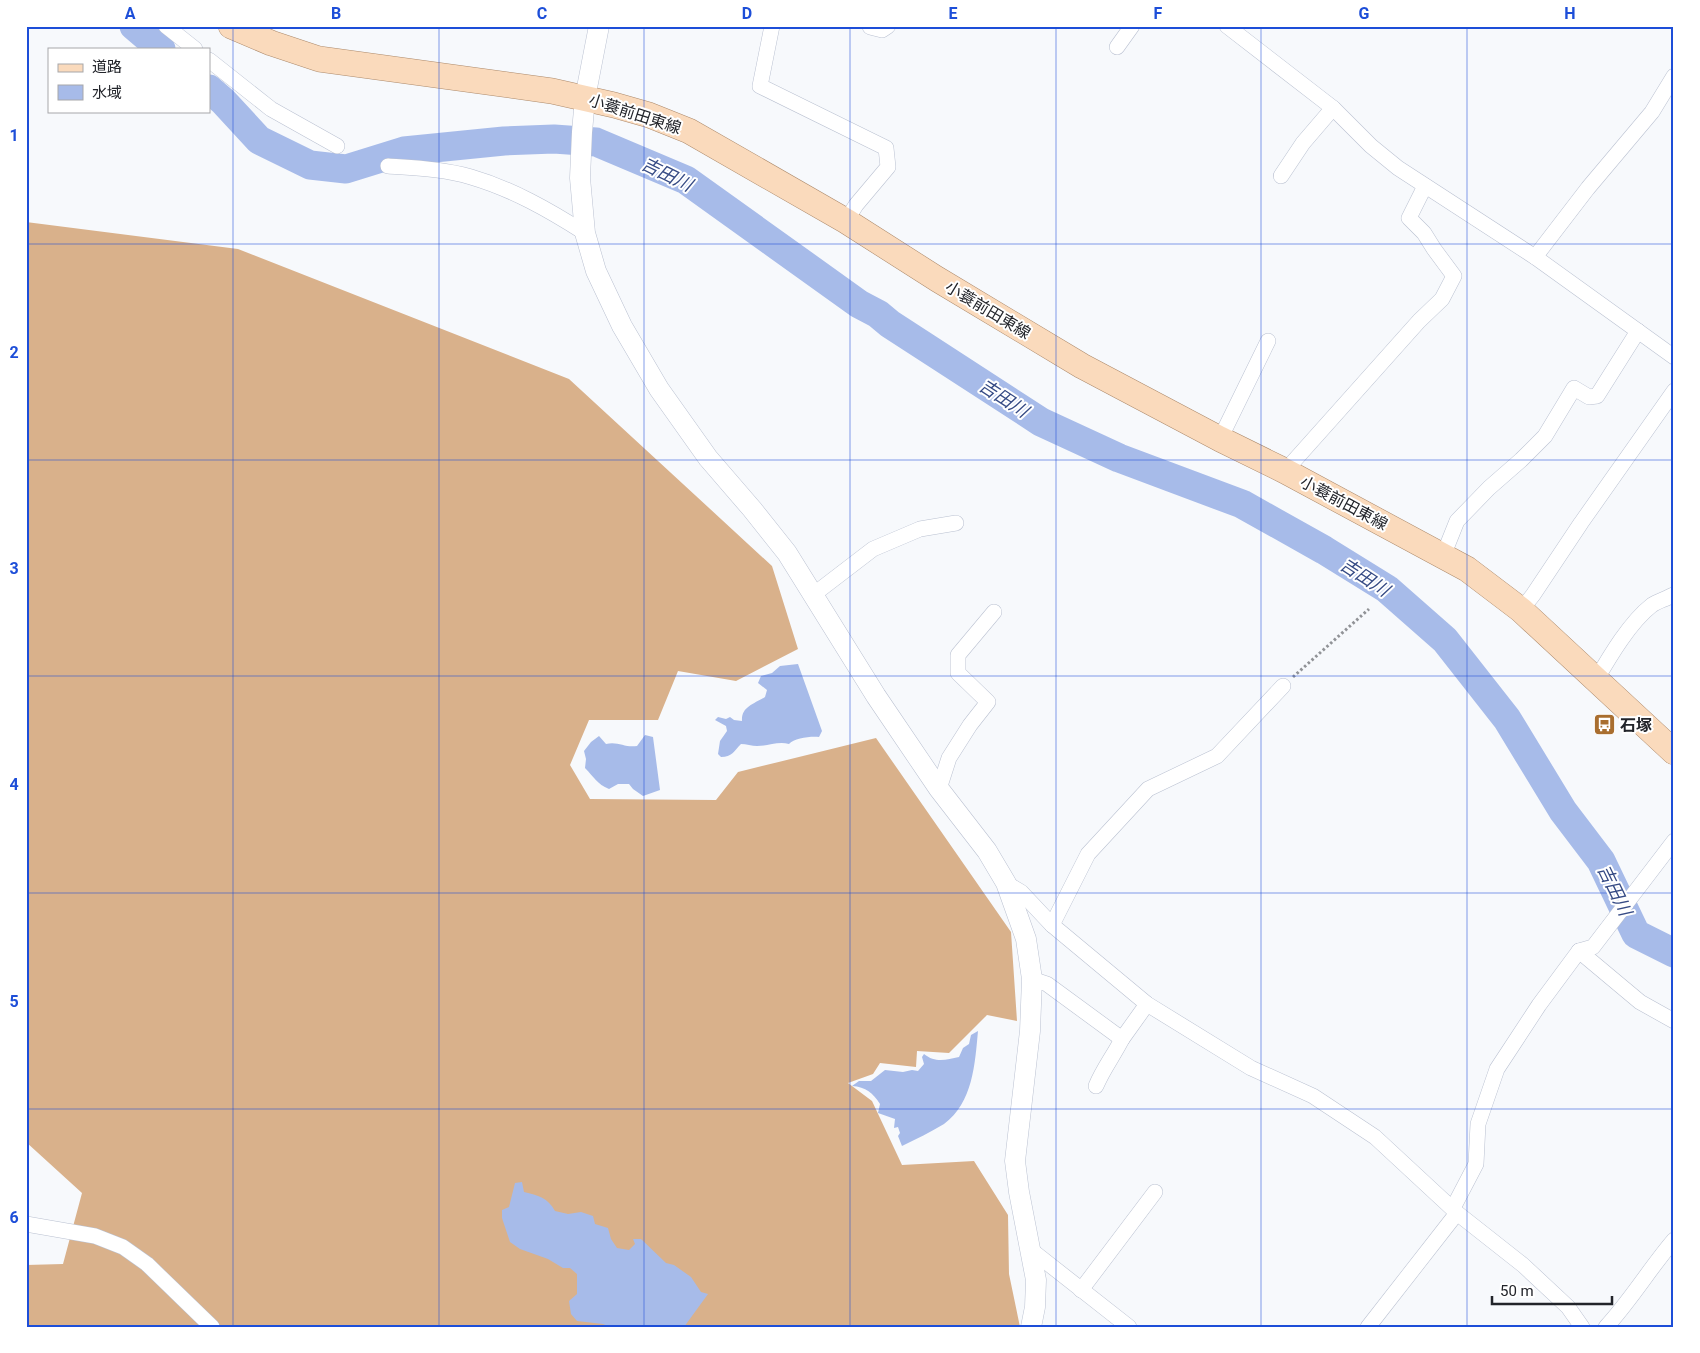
<svg xmlns="http://www.w3.org/2000/svg" width="1700" height="1353" viewBox="0 0 1700 1353" font-family="Roboto,'Noto Sans JP',sans-serif">
	<rect width="100%" height="100%" fill="#f7f9fc"/>
	<polygon fill="#d9b18b" points="26,222 238,249 569,379 772,566 798,649 736,681 678,671 658,720 589,720 570,765 590,799 716,800 738,772 876,738 1011,932 1017,1021 987,1015 949,1053 917,1051 916,1067 880,1063 873,1074 848,1083 872,1101 902,1165 974,1161 1008,1215 1009,1274 1020,1327 26,1327 26,1265 63,1264 82,1193 26,1142"/>
	<g fill="#a7bbe9">
		<path d="M 798,664 L 822,731 L 819,737 C 811,736 794,738 789,744 C 778,741 769,746 757,746 C 752,746 746,744 741,744 C 734,751 732,757 721,757 L 718,754 L 720,741 L 727,731 L 726,726 L 715,720 L 718,717 L 726,719 L 730,717 L 734,720 L 742,721 C 741,707 754,704 765,697 L 767,690 L 758,683 L 761,676 L 772,673 L 780,666 Z"/>
		<path d="M 645,735 L 653,737 L 660,790 L 643,796 L 633,789 L 629,784 L 618,784 L 609,789 C 597,784 594,777 585,768 L 586,759 L 584,751 L 591,742 L 599,736 L 606,744 C 618,741 625,748 637,746 Z"/>
		<path d="M 978,1031 C 975,1063 973,1103 944,1124 C 931,1132 916,1139 902,1146 L 898,1136 L 900,1133 L 898,1127 L 894,1128 L 895,1119 L 878,1113 L 880,1104 C 873,1093 866,1087 852,1086 L 859,1081 L 871,1081 L 885,1070 L 903,1072 L 912,1070 L 918,1071 L 924,1064 L 922,1057 L 924,1054 C 935,1063 946,1060 959,1057 L 963,1048 L 969,1044 L 971,1035 Z"/>
		<path d="M 522,1182 L 524,1192 C 538,1195 548,1198 555,1211 L 568,1214 L 581,1212 L 593,1216 L 595,1224 L 608,1228 L 611,1239 L 617,1248 L 629,1250 L 635,1244 L 633,1239 L 641,1239 L 666,1263 L 674,1265 L 691,1277 L 701,1292 L 708,1294 L 684,1327 L 610,1327 L 603,1324 L 577,1321 L 571,1314 L 569,1301 L 577,1294 L 577,1274 L 570,1268 L 563,1268 L 548,1259 L 520,1249 L 510,1242 L 502,1218 L 502,1210 L 509,1207 L 515,1183 Z"/>
	</g>
	<g fill="none" stroke-linecap="round" stroke-linejoin="round">
		<g stroke="#a7bbe9" stroke-width="29">
			<polyline points="134,26 161,49"/>
			<polyline points="209,89 223,101 259,140 310,165 346,169 404,151 504,141 554,139 596,142 686,180 859,304 878,314 890,324 1041,422 1119,458 1242,504 1324,550 1387,589 1445,640 1507,719 1563,811 1601,861 1636,934 1674,953"/>
		</g>
		<defs>
			<g id="minor">
				<polyline points="166,26 195,49"/>
				<polyline points="772,26 760,86 886,148 888,167 856,205 846,221"/>
				<polyline points="1227,26 1333,108 1371,146 1398,168 1535,257 1674,357"/>
				<polyline points="870,27 882,30 888,26"/>
				<polyline points="1117,47 1132,26"/>
				<polyline points="209,60 271,109 337,146"/>
				<path d="M 388,166 C 415,168 444,169 471,177 C 512,189 549,210 585,233"/>
				<polyline points="1281,176 1303,143 1333,108"/>
				<polyline points="1535,257 1588,188 1652,112 1674,76"/>
				<polyline points="1220,439 1268,341"/>
				<polyline points="1285,471 1419,321 1442,299 1454,276 1434,249 1424,233 1409,218 1425,186"/>
				<polyline points="1443,556 1457,521 1489,488 1521,460 1545,436 1574,388 1589,397 1597,396 1638,331"/>
				<polyline points="813,595 873,549 920,529 956,523"/>
				<polyline points="1521,610 1533,595 1581,523 1674,391"/>
				<path d="M 1596,680 C 1610,656 1630,622 1652,605 C 1658,601 1666,599 1673,595"/>
				<polyline points="939,789 949,758 970,725 988,702 958,673 958,655 994,612"/>
				<polyline points="1006,883 1021,892 1052,925 1147,1004 1251,1068 1313,1096 1375,1137 1457,1213 1523,1265 1568,1307 1582,1327"/>
				<polyline points="1052,925 1088,854 1148,789 1217,756 1283,686"/>
				<polyline points="1579,951 1640,1002 1674,1021"/>
				<polyline points="1032,979 1047,984 1122,1039 1147,1004"/>
				<path d="M 1096,1086 C 1103,1069 1114,1055 1122,1039"/>
				<polyline points="1453,1208 1476,1164 1478,1124 1497,1069 1539,1005 1579,951 1593,947 1674,841"/>
				<polyline points="26,1224 95,1236 123,1247 147,1264 212,1327"/>
				<polyline points="1031,1250 1129,1327"/>
				<polyline points="1081,1290 1155,1192"/>
				<polyline points="1368,1327 1457,1213"/>
				<path d="M 1606,1327 C 1631,1300 1650,1268 1674,1240"/>
			</g>
			<polyline id="tertiary" points="599,26 585,98 582,132 580,178 585,233 596,271 622,326 659,389 708,458 752,509 787,553 876,696 939,789 987,851 1006,883 1026,939 1032,979 1030,1031 1015,1161 1019,1192 1036,1280 1035,1307 1031,1327"/>
			<polyline id="primary" points="231,26 271,43 319,59 552,91 614,105 649,115 689,131 846,221 937,279 1082,366 1220,439 1285,471 1467,569 1521,610 1674,752"/>
		</defs>
		<use href="#minor" stroke="#bac1d1" stroke-width="16"/>
		<use href="#tertiary" stroke="#bac1d1" stroke-width="21"/>
		<use href="#primary" stroke="#ac8a6c" stroke-width="26"/>
		<polyline stroke="#919397" stroke-width="3" stroke-dasharray="2.5 2.5" stroke-linecap="butt" points="1293,677 1369,609"/>
		<use href="#minor" stroke="#fff" stroke-width="15"/>
		<use href="#tertiary" stroke="#fff" stroke-width="20"/>
		<use href="#primary" stroke="#fadabc" stroke-width="25"/>
	</g>
	<path fill="none" stroke="#1d4ed8" stroke-width="1" stroke-opacity="0.55" d="M 233,26 L 233,1327M 439,26 L 439,1327M 644,26 L 644,1327M 850,26 L 850,1327M 1056,26 L 1056,1327M 1261,26 L 1261,1327M 1467,26 L 1467,1327M 26,244 L 1674,244M 26,460 L 1674,460M 26,676 L 1674,676M 26,893 L 1674,893M 26,1109 L 1674,1109"/>
	<defs>
		<symbol id="bus-square" viewBox="-11 -11 22 22"><rect x="-9" y="-9" width="18" height="18" rx="4" fill="#a96e2f" stroke="#fff"/><path d="M-5-6H5V4H4V6H2V4H-2V6H-4V4H-5ZM-3.5-4V0h7V-4ZM-3.5 1.2v1.5H-2V1.2ZM2 1.2v1.5H3.5V1.2Z" fill="#fff"/></symbol>
	</defs>
	<g fill-rule="evenodd">
		<use href="#bus-square" x="1592" y="712" width="25" height="25"/>
	</g>
	<g text-anchor="middle" dominant-baseline="central" stroke-width="4" stroke-linejoin="round" paint-order="stroke">
		<g font-size="16" fill="#22242a" stroke="#fff">
			<text transform="translate(635 114) rotate(18)">小蓑前田東線</text>
			<text transform="translate(988 310) rotate(31)">小蓑前田東線</text>
			<text transform="translate(1344 503) rotate(28)">小蓑前田東線</text>
		</g>
		<g font-size="16" font-weight="bold" fill="#22242a" stroke="#fff" text-anchor="start">
			<text x="1620" y="725">石塚</text>
		</g>
		<g font-size="18" font-style="italic" fill="#364b85" stroke="#fff">
			<text transform="translate(667 174) rotate(26)">吉田川</text>
			<text transform="translate(1004 398) rotate(33)">吉田川</text>
			<text transform="translate(1365 577) rotate(33)">吉田川</text>
			<text transform="translate(1615 890) rotate(64)">吉田川</text>
		</g>
	</g>
	<rect width="1700" height="1353" fill="none" stroke="#ffffff" stroke-width="55"/>
	<rect x="48" y="48" width="162" height="65" fill="#ffffff" stroke="#a7a7aa"/>
	<rect x="58" y="64" width="25" height="8" fill="#fadabc" stroke="#a7a7aa"/>
	<text x="92" y="72" font-size="15" fill="#22242a">道路</text>
	<rect x="58" y="85" width="25" height="15" fill="#a7bbe9" stroke="#a7a7aa"/>
	<text x="92" y="98" font-size="15" fill="#22242a">水域</text>
	<path d="M1492 1296v8h120v-8" fill="none" stroke="#22242a" stroke-width="2.5"/>
	<text x="1500" y="1296" font-size="15" fill="#22242a" stroke="#ffffff" stroke-width="4" paint-order="stroke">50 m</text>
	<rect x="28" y="28" width="1644" height="1298" fill="none" stroke="#1d4ed8" stroke-width="2"/>
	<g font-size="16" text-anchor="middle" font-weight="bold" fill="#1d4ed8">
		<text x="130" y="19">A</text>
		<text x="336" y="19">B</text>
		<text x="542" y="19">C</text>
		<text x="747" y="19">D</text>
		<text x="953" y="19">E</text>
		<text x="1158" y="19">F</text>
		<text x="1364" y="19">G</text>
		<text x="1570" y="19">H</text>
		<text x="14" y="141">1</text>
		<text x="14" y="358">2</text>
		<text x="14" y="574">3</text>
		<text x="14" y="790">4</text>
		<text x="14" y="1007">5</text>
		<text x="14" y="1223">6</text>
	</g>
</svg>
